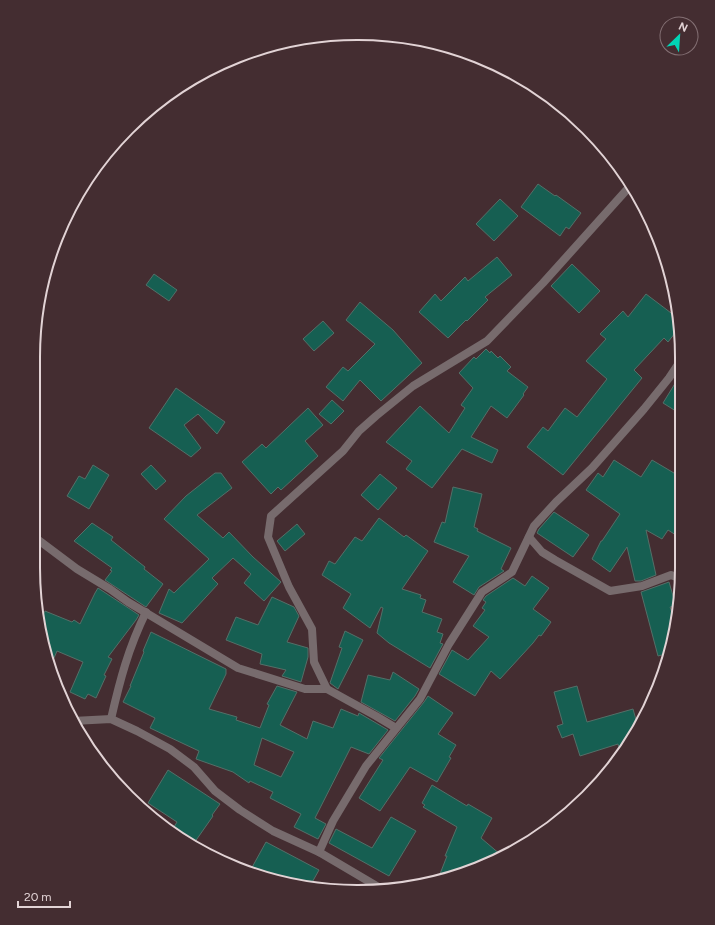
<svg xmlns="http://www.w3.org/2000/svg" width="715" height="925" viewBox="0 0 715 925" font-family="Figtree,sans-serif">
	<rect width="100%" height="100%" fill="#442d31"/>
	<g fill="#165f52" stroke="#546f68" fill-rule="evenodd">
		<polygon points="538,184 555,196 556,195 581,213 569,229 566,227 560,236 521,207"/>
		<polygon points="500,199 518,216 494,241 476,224"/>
		<polygon points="497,257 512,275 485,297 488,300 467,321 466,320 448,338 419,312 435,294 441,301 465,277 468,281"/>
		<polygon points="572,264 600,291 579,313 551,286"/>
		<polygon points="154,274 177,290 169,301 146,285"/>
		<polygon points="646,294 679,319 679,328 668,342 664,338 634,370 642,378 563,475 527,447 543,427 548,431 565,408 577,417 607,379 586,361 606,339 600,334 623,311 628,317"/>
		<polygon points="360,302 393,330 422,363 381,401 360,380 343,401 326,387 343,367 348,371 375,344 346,320"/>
		<polygon points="323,321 334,333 314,351 303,339"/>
		<polygon points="486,349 490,353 491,351 498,358 500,356 511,367 507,371 528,387 523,394 524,395 507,418 491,406 471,437 498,450 492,463 462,449 432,488 406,469 412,461 386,442 420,406 449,433 465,408 461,405 473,388 459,373 474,357 476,359"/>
		<polygon points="679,377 679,413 663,403"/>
		<polygon points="176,388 225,422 217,434 198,414 184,425 201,448 191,457 149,428"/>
		<polygon points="332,400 344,411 331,424 319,414"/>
		<polygon points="308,408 323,425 305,441 318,456 281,490 278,487 271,494 242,462 262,444 266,448"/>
		<polygon points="614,460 641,477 652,460 679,476 679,537 668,530 662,539 646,530 656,575 641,581 635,581 627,547 610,572 592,559 601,541 602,541 620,514 586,490 598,473 603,477"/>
		<polygon points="93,465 109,475 89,509 67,496 79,476 85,479"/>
		<polygon points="151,465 166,481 156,490 141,474"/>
		<polygon points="215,473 221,473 232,488 197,515 223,538 229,532 253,557 281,582 264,601 244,583 251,574 233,558 212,578 218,584 182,623 159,613 169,589 174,593 209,559 164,519 186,496"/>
		<polygon points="380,474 397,488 378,510 361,495"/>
		<polygon points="453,487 482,494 474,527 478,529 477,531 511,548 501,569 504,571 479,587 474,595 453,582 469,556 434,542 442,522 445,523"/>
		<polygon points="554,512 589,535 573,557 537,533 539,529"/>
		<polygon points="379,518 404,537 406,535 428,551 402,589 421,595 420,598 426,600 422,612 442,619 437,632 443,634 440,643 443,644 430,668 389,643 377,633 383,608 381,607 370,628 343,608 351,594 322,575 329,561 335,564 355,537 362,541"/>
		<polygon points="92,523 113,537 111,540 145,567 144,569 163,584 146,607 105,580 112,571 110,570 112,568 74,541"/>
		<polygon points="297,524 305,534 285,551 277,541"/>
		<polygon points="532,576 549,588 533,609 551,622 541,636 539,635 533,643 500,679 491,671 475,696 439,674 452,650 468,660 489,637 473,626 485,610 482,608 486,602 483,600 486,596 513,578 525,586"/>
		<polygon points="669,582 676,606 670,607 676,624 669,653 658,656 641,592"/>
		<polygon points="98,588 139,615 136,620 108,657 112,659 104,675 106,676 96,698 88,694 85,699 70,692 83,662 57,651 54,658 45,654 40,621 45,611 72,622 74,620 80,624 95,593"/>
		<polygon points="272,597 294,607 299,616 287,642 308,648 308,657 301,682 282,676 286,670 260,664 262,654 226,640 236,617 258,625"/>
		<polygon points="345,631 363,640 338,689 330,683 342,648 339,647"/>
		<path d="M 151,632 L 226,669 L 226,674 L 209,709 L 237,717 L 236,720 L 260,728 L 269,705 L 267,704 L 277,686 L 297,692 L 280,725 L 307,739 L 313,721 L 333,728 L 341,709 L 358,716 L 359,713 L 388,730 L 369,754 L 351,747 L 315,818 L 326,824 L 318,839 L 294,827 L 301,814 L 270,798 L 273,792 L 250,781 L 249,783 L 233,772 L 196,759 L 199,751 L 150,728 L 155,718 L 123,702 L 131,686 L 130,686 L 144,652 L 143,651 ZM 262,738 L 294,752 L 281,777 L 254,765 Z"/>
		<polygon points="393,672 419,689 415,696 395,721 361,702 368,675 390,680"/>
		<polygon points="577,686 587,722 633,709 638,727 627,748 621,755 618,744 580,756 573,734 562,738 557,726 563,724 554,692"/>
		<polygon points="428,696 453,713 438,734 456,745 449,757 451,758 437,782 410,767 380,811 359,798 383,760 379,758 424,702"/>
		<polygon points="168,770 220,804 212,815 213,816 192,846 172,830 177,822 148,803"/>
		<polygon points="432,785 467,806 468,804 492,818 481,838 501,855 462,875 438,879 447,856 445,856 457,827 423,807 425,805 422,803"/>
		<polygon points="391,817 416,831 389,876 329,843 336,829 372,848"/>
		<polygon points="266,842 319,870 310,886 274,881 250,871"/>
	</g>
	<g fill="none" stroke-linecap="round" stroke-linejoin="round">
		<g stroke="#776b6d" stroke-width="8">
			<polyline points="33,536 77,569 110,589 128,602 238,668 305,689 327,689"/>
			<polyline points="529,537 542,552 555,560 610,591 642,586 671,575 679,578"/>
			<path d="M 111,719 C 120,680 128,649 146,612"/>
			<polyline points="73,721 111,719 137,731 170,749 194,767 215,791 240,810 273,831 319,852 380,888"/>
			<polyline points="396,728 376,716 327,689 314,662 312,629 289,587 268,537 271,516 343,451 359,431 376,416 413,386 487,341 543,283 631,185"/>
			<polyline points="319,852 333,821 366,766 420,699 449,644 482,592 512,572 534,526 556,502 592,468 607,451 644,409 669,378 679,363"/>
		</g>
	</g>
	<path d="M0 0H715V925H0ZM357 40H358A317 317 0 0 1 675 357V568A317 317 0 0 1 358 885H357A317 317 0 0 1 40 568V357A317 317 0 0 1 357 40Z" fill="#442d31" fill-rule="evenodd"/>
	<path fill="none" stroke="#e2d3d5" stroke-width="2" d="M357 40H358A317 317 0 0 1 675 357V568A317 317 0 0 1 358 885H357A317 317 0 0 1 40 568V357A317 317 0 0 1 357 40Z"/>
	<g transform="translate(679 36) rotate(25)"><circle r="19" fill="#442d31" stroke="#836f73"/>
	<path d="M0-3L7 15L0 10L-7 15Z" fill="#02d5b6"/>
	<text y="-6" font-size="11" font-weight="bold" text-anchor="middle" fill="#e2d3d5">N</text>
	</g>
	<path d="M18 901v6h52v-6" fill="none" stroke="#e2d3d5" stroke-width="2"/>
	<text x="24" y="901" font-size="12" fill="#e2d3d5" stroke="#442d31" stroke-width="3" paint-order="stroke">20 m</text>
</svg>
